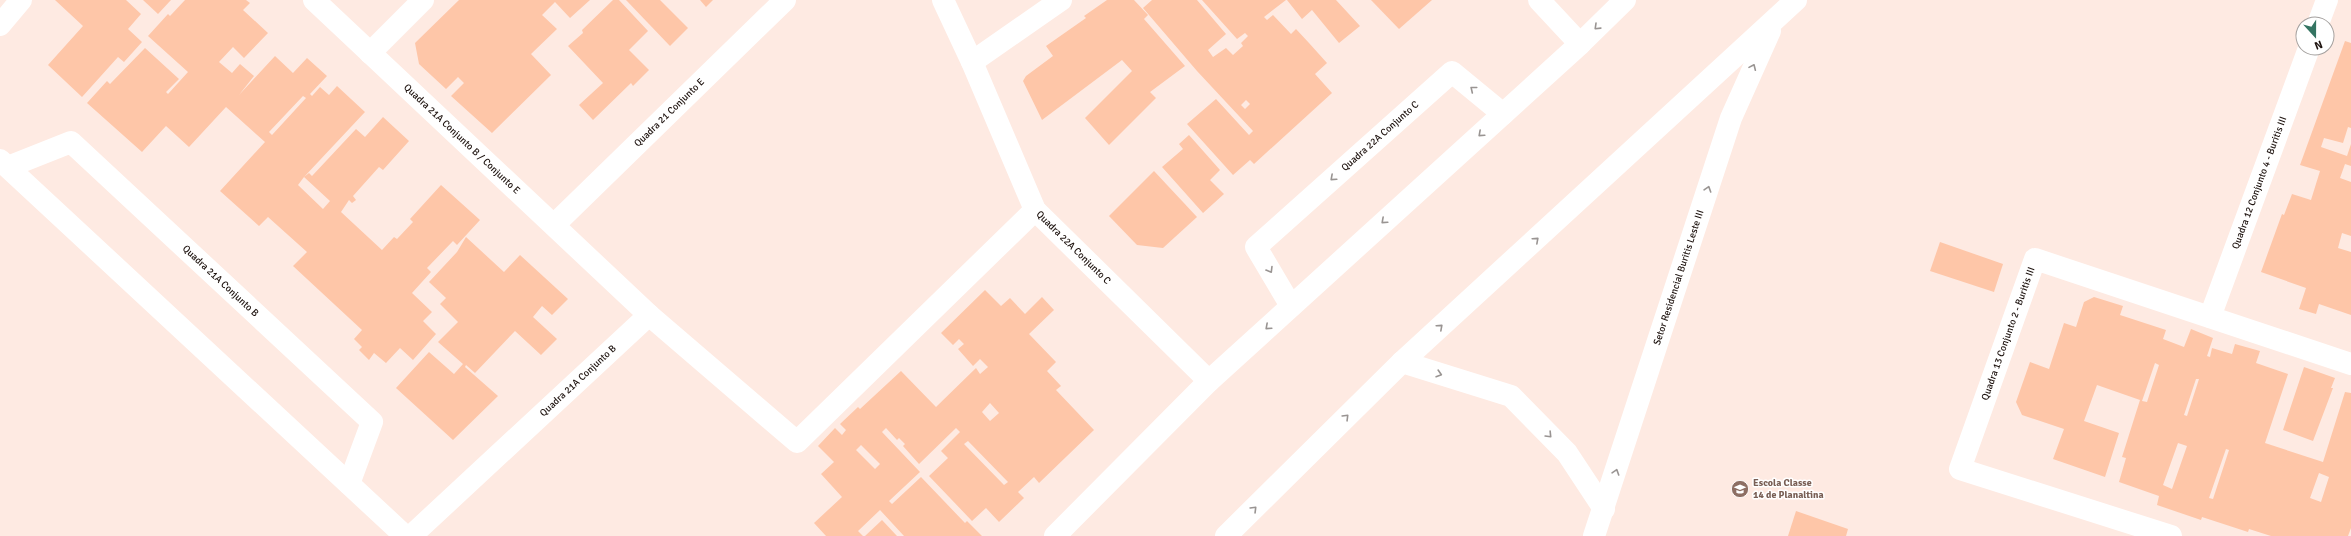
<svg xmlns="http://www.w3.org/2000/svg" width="2351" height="536" viewBox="0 0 2351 536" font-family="Signika,sans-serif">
	<rect width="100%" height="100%" fill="#feeae2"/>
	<g fill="#fec6a8" fill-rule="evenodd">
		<polygon points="55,0 126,0 141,14 128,29 142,42 124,62 118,57 82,97 48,65 83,26"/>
		<polygon points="143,0 171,0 158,14"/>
		<path d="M 185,0 L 246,0 L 250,3 L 243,10 L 268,33 L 244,58 L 233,47 L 219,62 L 232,73 L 240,64 L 254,76 L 239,95 L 275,56 L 293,73 L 307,58 L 327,76 L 310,94 L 312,96 L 320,87 L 329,95 L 337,86 L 365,112 L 304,177 L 298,185 L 323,209 L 330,201 L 304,177 L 309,173 L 312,176 L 356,129 L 365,137 L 383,117 L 409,141 L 383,170 L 379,167 L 353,196 L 356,200 L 352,203 L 349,200 L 341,212 L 382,250 L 394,237 L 397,239 L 413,222 L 410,219 L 441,185 L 480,220 L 457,245 L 453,241 L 427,268 L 431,272 L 412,293 L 432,312 L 423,321 L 436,334 L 413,360 L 400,348 L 386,363 L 374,353 L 369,360 L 359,350 L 362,347 L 354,339 L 362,330 L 293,266 L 307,252 L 268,217 L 259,226 L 220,191 L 265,142 L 226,107 L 189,147 L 166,126 L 142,152 L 87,103 L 107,81 L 110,84 L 145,48 L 179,79 L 166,92 L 168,94 L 188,72 L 148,36 L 168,14 L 170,16 ZM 303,96 L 306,98 L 272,135 L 269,132 Z"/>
		<polygon points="459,0 590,0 570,18 555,2 542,15 557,29 531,54 551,75 492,133 451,96 464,83 458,77 446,89 419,64 415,43"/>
		<polygon points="613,0 619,0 648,31 629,50 649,70 633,86 631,83 593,120 579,105 603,83 568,46 583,33 582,30"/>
		<polygon points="626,0 660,0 688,28 670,46"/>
		<polygon points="700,0 713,0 706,7"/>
		<polygon points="1107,0 1134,0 1148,15 1144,19 1185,66 1150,92 1156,98 1109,145 1085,118 1132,71 1122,60 1042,120 1023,81 1026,76 1053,56 1046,46 1086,18 1084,16"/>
		<path d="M 1152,0 L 1197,0 L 1226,34 L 1208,50 L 1213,57 L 1226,48 L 1233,55 L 1243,46 L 1241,43 L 1248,36 L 1245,33 L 1237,39 L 1202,0 L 1286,0 L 1264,17 L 1267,20 L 1273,15 L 1291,34 L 1296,29 L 1309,43 L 1327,63 L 1315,74 L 1332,93 L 1254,164 L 1250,160 L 1233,175 L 1187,124 L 1216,99 L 1249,135 L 1253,131 L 1197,71 L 1143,8 ZM 1246,100 L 1250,104 L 1245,109 L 1241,105 Z"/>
		<polygon points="1287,0 1336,0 1360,26 1339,43 1312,10 1302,19"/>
		<polygon points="1371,0 1432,0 1399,29"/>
		<polygon points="2345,41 2351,43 2351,128 2348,127 2343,143 2324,138 2321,147 2347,156 2351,144 2351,166 2345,164 2340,178 2351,182 2351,236 2342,233 2338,248 2351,252 2351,315 2319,304 2316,314 2299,309 2306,288 2261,272 2282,214 2284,215 2292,194 2311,200 2320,171 2300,165"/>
		<polygon points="1189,135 1220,170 1210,180 1224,194 1203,213 1162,167 1183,149 1179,144"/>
		<polygon points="1154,171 1197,217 1163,248 1137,245 1109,216"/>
		<polygon points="466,237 504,272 520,255 568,299 552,315 542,306 533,317 557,339 541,355 515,331 475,373 466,365 465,367 498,396 453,440 396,388 429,352 454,374 463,364 438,342 458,322 440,304 446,298 429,282 457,252"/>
		<polygon points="1940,242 2003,264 1994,292 1930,271"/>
		<path d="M 985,290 L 1001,306 L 1010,298 L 1025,314 L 1042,297 L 1054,310 L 1029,334 L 1056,362 L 1047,371 L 1061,386 L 1056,390 L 1094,430 L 1039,483 L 1034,477 L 1018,492 L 1024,498 L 999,522 L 986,508 L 972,521 L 929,476 L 948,458 L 941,451 L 960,432 L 956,428 L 919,464 L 903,446 L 905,444 L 899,438 L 897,440 L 886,428 L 882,432 L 920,472 L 889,501 L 892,504 L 921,477 L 965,523 L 967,521 L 982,536 L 904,536 L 880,510 L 858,531 L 863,536 L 826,536 L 814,523 L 842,497 L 821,474 L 834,462 L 818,446 L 835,428 L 842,435 L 846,430 L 840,424 L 858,407 L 860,409 L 901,371 L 936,407 L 976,368 L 980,374 L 988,367 L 980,359 L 973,366 L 958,349 L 964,344 L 959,339 L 953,345 L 941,333 ZM 990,403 L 999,413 L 990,421 L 982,412 ZM 968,441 L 1008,482 L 1004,485 L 964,444 ZM 861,445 L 880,464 L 875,469 L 856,450 Z"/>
		<path d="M 2094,297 L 2123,306 L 2120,315 L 2166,330 L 2163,339 L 2184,347 L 2191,329 L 2213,338 L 2207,356 L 2210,357 L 2212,348 L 2232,354 L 2235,344 L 2260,351 L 2256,363 L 2288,374 L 2265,443 L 2323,462 L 2345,392 L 2351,393 L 2351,528 L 2348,536 L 2271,536 L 2249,529 L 2248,532 L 2202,517 L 2201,520 L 2157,505 L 2159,496 L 2119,482 L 2126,458 L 2122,457 L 2140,400 L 2097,385 L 2084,421 L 2119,433 L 2105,477 L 2053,459 L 2064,429 L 2022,415 L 2016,402 L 2030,362 L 2049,369 L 2064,323 L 2076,327 L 2084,302 ZM 2155,363 L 2159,365 L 2147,402 L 2142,401 ZM 2196,379 L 2199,379 L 2187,416 L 2184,415 ZM 2178,443 L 2187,446 L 2172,489 L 2163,485 ZM 2226,449 L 2229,450 L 2213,499 L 2209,498 ZM 2319,473 L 2329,477 L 2321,502 L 2310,498 Z"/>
		<polygon points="2304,367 2335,378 2331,388 2333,388 2313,441 2283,430"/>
		<polygon points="1796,511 1848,529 1846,536 1788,536"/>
		<polygon points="882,520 897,536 865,536"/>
	</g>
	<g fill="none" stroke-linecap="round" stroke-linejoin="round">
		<g stroke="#fff" stroke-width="22">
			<path id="s1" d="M 314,0 L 649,315 L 797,442 L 1035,210"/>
			<path id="s2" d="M 943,0 L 972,62 L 1035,210 L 1209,381"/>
			<polyline points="1539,0 1580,44"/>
			<polyline points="2318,24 2327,0"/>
			<polyline points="0,25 21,0"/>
			<polyline points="370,53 423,0"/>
			<polyline points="972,62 1061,0"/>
			<polyline points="0,160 405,536"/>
			<path id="s3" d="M 8,167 L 71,142 L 372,422 L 349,484"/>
			<path id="s4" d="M 554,225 L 785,0"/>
			<path id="s5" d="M 1291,306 L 1256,247 L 1452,72 L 1503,114"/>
			<path id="s6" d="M 2210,317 L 2309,48"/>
			<polyline points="1402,362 1511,396 1567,453 1604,509"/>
			<path id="s7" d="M 411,536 L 649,315"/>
			<polyline points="1055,536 1209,381 1580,44 1625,0"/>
			<polyline points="1226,536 1402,362 1796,0"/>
			<path id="s8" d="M 1594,536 L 1731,118 L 1770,31"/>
			<path id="s9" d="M 2171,536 L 1960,469 L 2035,259 L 2351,364"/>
		</g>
	</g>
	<defs><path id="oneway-chevron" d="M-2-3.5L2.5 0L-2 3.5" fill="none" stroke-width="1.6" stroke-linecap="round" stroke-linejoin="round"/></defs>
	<g stroke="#999492">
		<use href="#oneway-chevron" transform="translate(1597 27) rotate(136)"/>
		<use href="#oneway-chevron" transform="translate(1753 67) rotate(-66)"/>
		<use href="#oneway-chevron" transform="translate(1473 89) rotate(-141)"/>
		<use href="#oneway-chevron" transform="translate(1481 134) rotate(138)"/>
		<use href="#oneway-chevron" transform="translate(1333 178) rotate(138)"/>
		<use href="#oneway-chevron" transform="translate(1708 189) rotate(-72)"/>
		<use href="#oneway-chevron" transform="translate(1384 221) rotate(138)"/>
		<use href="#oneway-chevron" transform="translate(1536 240) rotate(-42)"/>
		<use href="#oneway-chevron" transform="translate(1270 270) rotate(59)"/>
		<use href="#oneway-chevron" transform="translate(1268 327) rotate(138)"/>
		<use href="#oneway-chevron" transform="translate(1440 327) rotate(-42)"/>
		<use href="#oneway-chevron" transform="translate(1439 374) rotate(17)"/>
		<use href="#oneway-chevron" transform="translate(1346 417) rotate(-45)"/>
		<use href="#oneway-chevron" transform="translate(1549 435) rotate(46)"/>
		<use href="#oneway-chevron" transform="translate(1616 472) rotate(-72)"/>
		<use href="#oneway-chevron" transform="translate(1254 509) rotate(-45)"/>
	</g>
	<defs>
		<symbol id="school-disc" viewBox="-11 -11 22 22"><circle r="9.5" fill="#8d6e63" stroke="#fff"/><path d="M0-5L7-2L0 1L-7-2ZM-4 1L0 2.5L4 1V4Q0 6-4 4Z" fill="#fff"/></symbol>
	</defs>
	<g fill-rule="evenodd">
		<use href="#school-disc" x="1730" y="479" width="20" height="20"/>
	</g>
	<g text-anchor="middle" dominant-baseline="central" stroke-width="3" stroke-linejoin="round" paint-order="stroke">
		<g font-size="10" fill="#1c110d" stroke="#fff">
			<text stroke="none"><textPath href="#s4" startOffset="161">Quadra 21 Conjunto E</textPath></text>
			<text stroke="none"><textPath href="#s5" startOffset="235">Quadra 22A Conjunto C</textPath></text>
			<text stroke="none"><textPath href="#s1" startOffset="203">Quadra 21A Conjunto B / Conjunto E</textPath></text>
			<text stroke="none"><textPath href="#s6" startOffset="143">Quadra 12 Conjunto 4 - Buritis III</textPath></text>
			<text stroke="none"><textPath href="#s2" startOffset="283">Quadra 22A Conjunto C</textPath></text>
			<text stroke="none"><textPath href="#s8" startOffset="272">Setor Residencial Buritis Leste III</textPath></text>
			<text stroke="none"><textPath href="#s3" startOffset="272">Quadra 21A Conjunto B</textPath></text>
			<text stroke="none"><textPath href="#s9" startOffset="365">Quadra 13 Conjunto 2 - Buritis III</textPath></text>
			<text stroke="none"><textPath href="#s7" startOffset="228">Quadra 21A Conjunto B</textPath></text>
		</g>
		<g font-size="10" font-weight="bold" fill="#785e54" stroke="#fff" text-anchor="start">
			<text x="1753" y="483">Escola Classe<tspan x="1753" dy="12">14 de Planaltina</tspan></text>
		</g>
	</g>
	<g transform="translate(2315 36) rotate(159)"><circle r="19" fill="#ffffff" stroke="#a4a09e"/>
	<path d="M0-3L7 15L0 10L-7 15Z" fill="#347462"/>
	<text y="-6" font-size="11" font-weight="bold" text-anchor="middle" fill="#1c110d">N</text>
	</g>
</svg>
